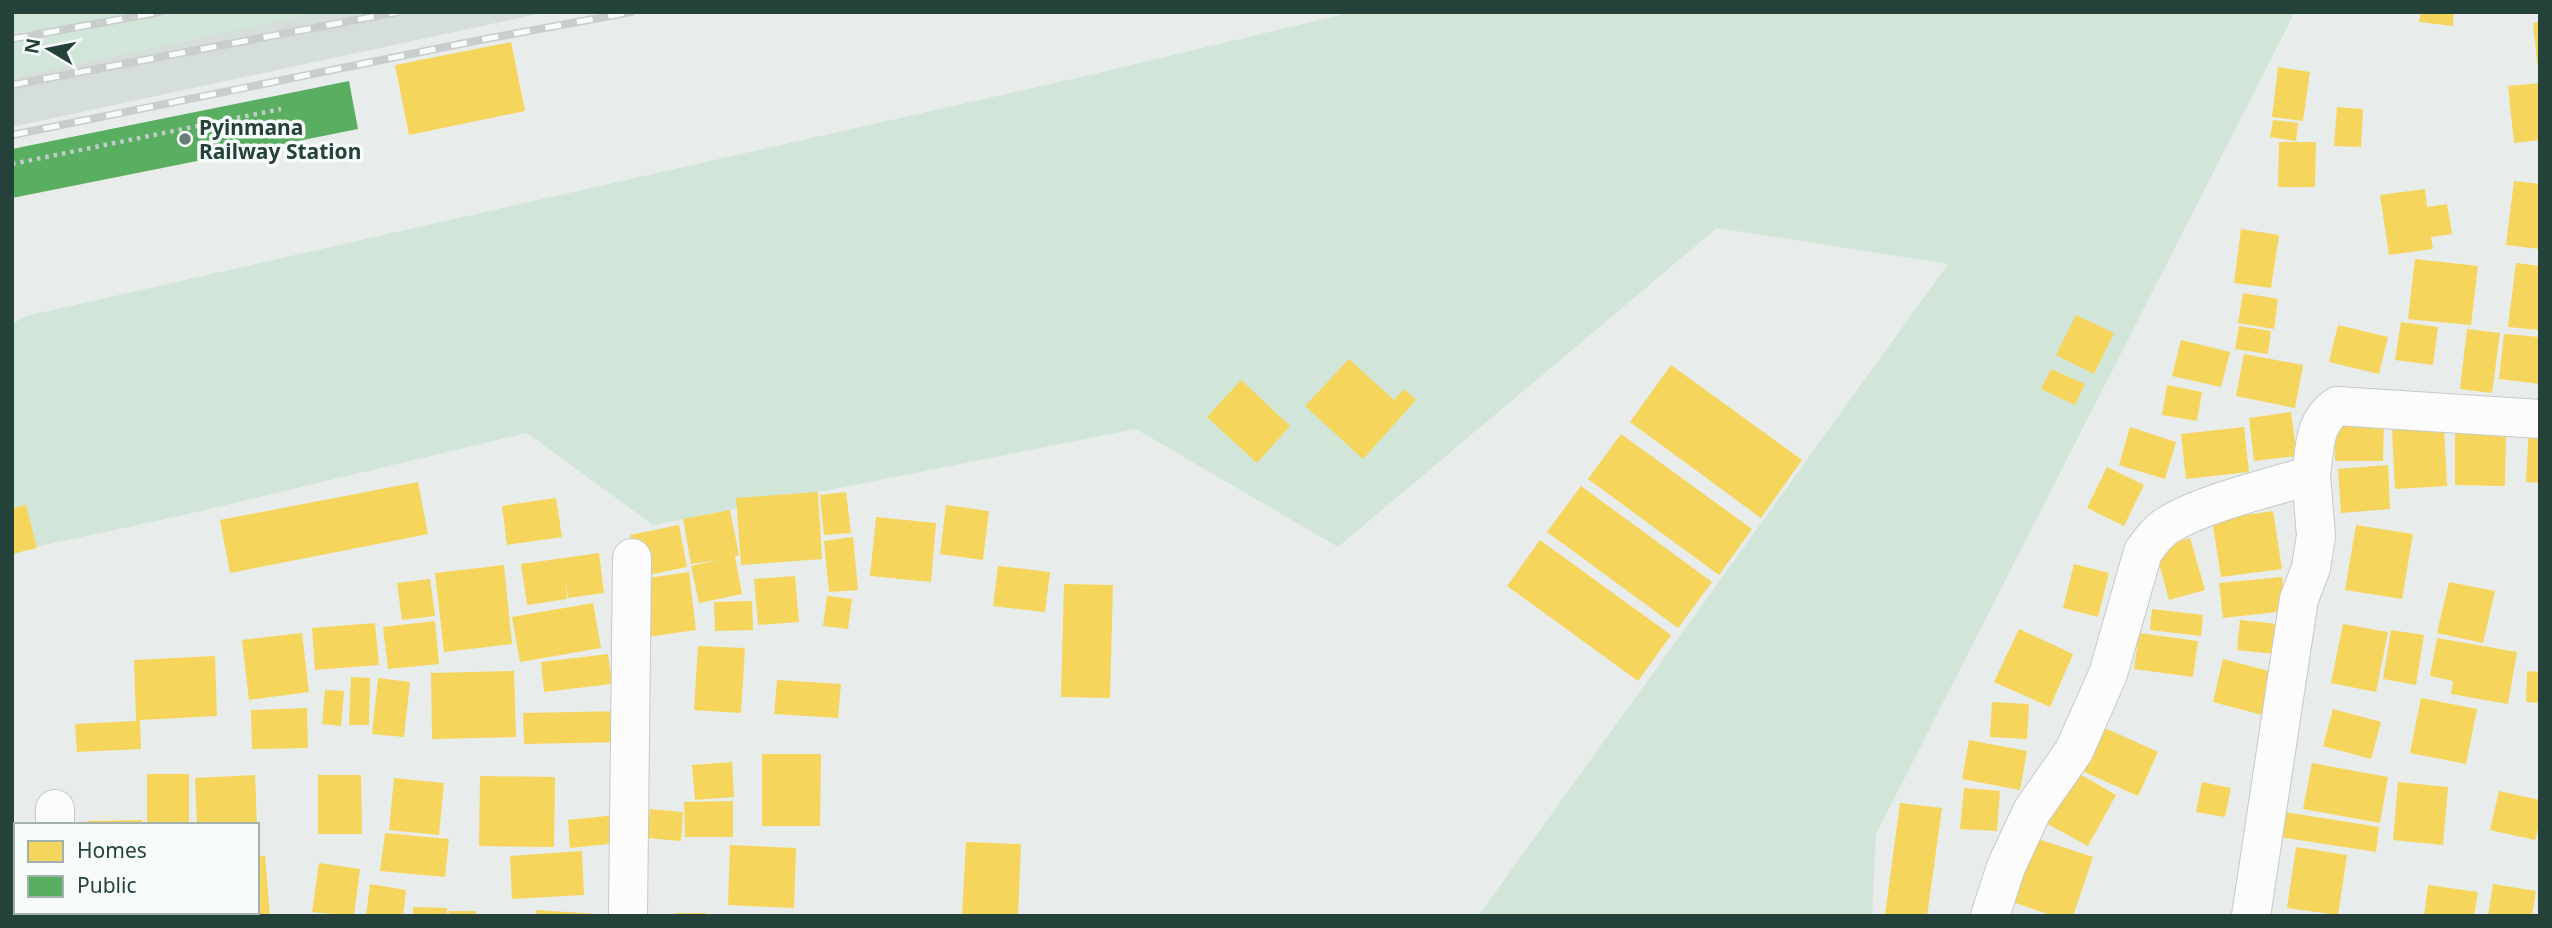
<svg xmlns="http://www.w3.org/2000/svg" width="2552" height="928" viewBox="0 0 2552 928" font-family="'Noto Sans',sans-serif">
	<rect width="100%" height="100%" fill="#e8edeb"/>
	<polygon fill="#d6dedb" points="12,12 547,12 12,127"/>
	<g fill="#d1e6d8">
		<polygon points="12,12 320,12 12,78"/>
		<polygon points="1353,12 2295,12 1876,834 1872,916 1478,916 1948,264 1717,228 1338,547 1136,429 653,525 527,433 184,515 12,552 12,324 26,316 1081,77"/>
	</g>
	<g fill="#f6d55c">
		<polygon points="2421,12 2454,12 2453,26 2419,22"/>
		<polygon points="2540,22 2540,70 2538,70 2533,23"/>
		<polygon points="511,42 525,111 409,135 395,65"/>
		<polygon points="2278,67 2310,72 2303,121 2272,117"/>
		<polygon points="2540,83 2540,140 2514,143 2508,86"/>
		<polygon points="2337,107 2363,109 2361,147 2334,146"/>
		<polygon points="2273,120 2298,123 2296,141 2270,137"/>
		<polygon points="2279,142 2316,142 2315,187 2278,187"/>
		<polygon points="2514,181 2540,184 2540,249 2506,245"/>
		<polygon points="2425,189 2427,207 2447,204 2452,234 2431,237 2433,249 2389,255 2380,195"/>
		<polygon points="2241,229 2279,235 2271,288 2234,283"/>
		<polygon points="2415,259 2478,266 2471,325 2408,319"/>
		<polygon points="2516,263 2540,266 2540,330 2508,327"/>
		<polygon points="2243,293 2278,299 2274,329 2238,323"/>
		<polygon points="2076,315 2114,333 2094,374 2056,355"/>
		<polygon points="2401,322 2438,327 2433,365 2395,360"/>
		<polygon points="2338,325 2388,337 2379,374 2329,362"/>
		<polygon points="2239,326 2271,331 2268,354 2235,349"/>
		<polygon points="2467,329 2500,333 2492,393 2460,389"/>
		<polygon points="2504,334 2540,337 2540,384 2499,379"/>
		<polygon points="2181,340 2230,352 2221,387 2172,376"/>
		<polygon points="2244,354 2303,365 2295,408 2236,396"/>
		<polygon points="1349,359 1394,400 1404,389 1416,400 1363,459 1305,406"/>
		<polygon points="1671,365 1802,460 1761,518 1630,422"/>
		<polygon points="2051,369 2085,384 2075,405 2041,389"/>
		<polygon points="1241,380 1290,426 1257,463 1207,417"/>
		<polygon points="2167,385 2202,392 2197,421 2162,415"/>
		<polygon points="2291,412 2297,456 2254,461 2249,418"/>
		<polygon points="2335,416 2384,416 2383,461 2335,461"/>
		<polygon points="2529,425 2540,426 2540,483 2526,482"/>
		<polygon points="2130,427 2176,442 2165,479 2119,465"/>
		<polygon points="2244,427 2249,472 2186,479 2181,434"/>
		<polygon points="2444,427 2447,486 2395,489 2392,430"/>
		<polygon points="2455,429 2506,430 2505,486 2455,485"/>
		<polygon points="1621,434 1752,529 1719,575 1588,479"/>
		<polygon points="2388,465 2390,509 2341,513 2338,469"/>
		<polygon points="2107,467 2144,485 2124,526 2087,508"/>
		<polygon points="418,482 428,534 230,573 220,520"/>
		<polygon points="1581,486 1712,582 1678,628 1547,532"/>
		<polygon points="818,492 822,559 741,565 736,498"/>
		<polygon points="846,492 851,533 824,535 820,495"/>
		<polygon points="556,498 562,537 507,545 502,506"/>
		<polygon points="26,505 37,548 12,554 12,508"/>
		<polygon points="946,505 989,511 983,560 940,554"/>
		<polygon points="730,510 739,555 735,556 742,594 699,603 691,566 718,560 691,564 683,519"/>
		<polygon points="2273,511 2282,569 2221,577 2212,520"/>
		<polygon points="876,517 936,523 931,582 870,576"/>
		<polygon points="679,525 687,567 639,577 630,535"/>
		<polygon points="2356,525 2413,534 2402,599 2345,590"/>
		<polygon points="853,537 858,590 829,592 824,541"/>
		<polygon points="2190,538 2205,590 2169,600 2155,548"/>
		<polygon points="1540,540 1671,635 1638,681 1507,586"/>
		<polygon points="599,553 604,593 568,598 565,579 567,599 527,605 521,564"/>
		<polygon points="2074,564 2109,573 2098,617 2063,608"/>
		<polygon points="504,565 512,644 444,652 435,573"/>
		<polygon points="998,566 1050,572 1045,612 993,606"/>
		<polygon points="689,572 696,630 647,637 641,579"/>
		<polygon points="795,576 799,622 758,625 754,579"/>
		<polygon points="2282,577 2286,611 2223,618 2219,583"/>
		<polygon points="430,579 435,616 402,620 397,583"/>
		<polygon points="2449,582 2495,591 2483,643 2437,633"/>
		<polygon points="1064,584 1113,585 1110,698 1061,697"/>
		<polygon points="827,596 852,599 848,629 823,626"/>
		<polygon points="752,601 753,630 715,631 714,602"/>
		<polygon points="593,603 601,648 520,662 512,617"/>
		<polygon points="2152,609 2203,615 2201,636 2150,630"/>
		<polygon points="2240,620 2279,624 2275,654 2237,650"/>
		<polygon points="435,621 439,664 388,669 383,627"/>
		<polygon points="375,623 379,665 315,670 312,628"/>
		<polygon points="2343,624 2388,632 2376,692 2331,683"/>
		<polygon points="2019,629 2073,654 2050,707 1994,682"/>
		<polygon points="2391,630 2424,635 2416,685 2383,679"/>
		<polygon points="302,633 309,692 249,700 242,640"/>
		<polygon points="2139,633 2198,641 2193,677 2134,669"/>
		<polygon points="2437,638 2517,652 2508,704 2451,694 2453,681 2430,676"/>
		<polygon points="698,646 745,648 741,713 694,710"/>
		<polygon points="608,654 612,684 544,692 541,662"/>
		<polygon points="215,656 217,716 140,720 141,749 77,752 75,724 136,721 134,660"/>
		<polygon points="2223,659 2277,673 2266,716 2213,702"/>
		<polygon points="514,671 516,737 432,739 431,673"/>
		<polygon points="2527,671 2540,672 2540,703 2526,702"/>
		<polygon points="351,677 370,678 369,725 349,725"/>
		<polygon points="378,678 410,682 404,737 372,734"/>
		<polygon points="777,680 841,684 838,718 774,714"/>
		<polygon points="325,690 344,691 341,726 322,724"/>
		<polygon points="2421,698 2477,709 2466,764 2410,753"/>
		<polygon points="1992,702 2029,704 2027,739 1990,737"/>
		<polygon points="307,708 308,748 252,749 251,710"/>
		<polygon points="2333,709 2381,722 2371,759 2323,746"/>
		<polygon points="625,711 625,742 524,744 523,713"/>
		<polygon points="2096,724 2158,752 2138,796 2076,768"/>
		<polygon points="1969,740 2027,751 2020,790 1962,779"/>
		<polygon points="762,754 821,754 820,826 762,826"/>
		<polygon points="732,762 734,797 695,800 692,765"/>
		<polygon points="2312,763 2388,777 2380,823 2303,809"/>
		<polygon points="2073,770 2116,795 2088,846 2044,822"/>
		<rect x="147" y="774" width="42" height="51"/>
		<polygon points="255,775 257,825 197,825 195,778"/>
		<polygon points="318,775 361,775 362,834 318,834"/>
		<polygon points="480,776 555,777 554,847 479,846"/>
		<polygon points="394,778 444,783 439,835 389,830"/>
		<polygon points="2202,782 2231,788 2225,817 2196,812"/>
		<polygon points="2398,782 2448,787 2443,845 2393,840"/>
		<polygon points="1964,788 2000,791 1997,831 1960,829"/>
		<polygon points="2499,791 2540,800 2540,821 2535,840 2490,830"/>
		<polygon points="733,801 733,837 685,837 684,802"/>
		<polygon points="1900,803 1942,808 1927,916 1885,915"/>
		<polygon points="650,809 683,812 681,841 647,838"/>
		<polygon points="2284,812 2379,827 2376,852 2280,837"/>
		<polygon points="616,815 619,843 570,848 568,820"/>
		<polygon points="142,820 142,825 87,825 87,821"/>
		<polygon points="385,833 449,839 445,877 380,871"/>
		<polygon points="2032,837 2093,857 2073,916 2053,916 2010,901"/>
		<polygon points="966,842 1021,844 1018,916 962,916"/>
		<polygon points="730,845 796,848 794,908 728,905"/>
		<polygon points="2296,847 2347,855 2338,915 2287,908"/>
		<polygon points="582,851 584,895 512,899 510,856"/>
		<polygon points="257,856 265,856 270,916 222,916 222,912 257,912"/>
		<polygon points="319,863 360,869 354,916 312,912"/>
		<polygon points="370,884 406,890 403,916 366,916"/>
		<polygon points="2493,884 2536,891 2532,916 2488,916"/>
		<polygon points="2428,885 2478,892 2474,916 2424,916"/>
		<polygon points="413,907 447,908 447,916 413,916"/>
		<polygon points="536,910 598,914 598,916 536,916"/>
		<rect x="449" y="911" width="27" height="5"/>
		<rect x="119" y="912" width="69" height="4"/>
		<rect x="676" y="913" width="30" height="3"/>
	</g>
	<polygon fill="#5aae61" points="349,81 358,129 12,198 12,149"/>
	<g fill="none" stroke-linecap="round" stroke-linejoin="round">
		<defs>
			<g id="street">
				<polyline points="55,825 55,809"/>
				<polyline points="53,916 53,912"/>
				<polyline points="628,916 632,558"/>
				<path d="M 1990,916 L 2006,867 L 2032,811 L 2074,751 L 2108,674 L 2143,552 C 2150,542 2157,532 2168,525 C 2203,503 2270,488 2311,475 C 2315,449 2313,422 2337,406 L 2540,419"/>
				<polyline points="2251,916 2299,599 2311,568 2316,536 2311,475"/>
			</g>
		</defs>
		<use href="#street" stroke="#c5cac8" stroke-width="40"/>
		<polyline stroke="#c3ccca" stroke-width="4.5" stroke-dasharray="3.5 5" stroke-linecap="butt" points="12,164 281,109"/>
		<use href="#street" stroke="#fcfcfc" stroke-width="38"/>
		<defs>
			<g id="rail">
				<polyline points="12,39 160,12"/>
				<polyline points="12,85 398,12"/>
				<polyline points="12,135 480,40 631,12"/>
			</g>
		</defs>
		<use href="#rail" stroke="#c9cdcc" stroke-width="8"/>
		<use href="#rail" stroke="#f7fbf9" stroke-width="5" stroke-dasharray="16" stroke-linecap="butt"/>
	</g>
	<circle fill="#697e78" stroke="#f7fbf9" stroke-width="2.5" cx="185" cy="139" r="7"/>
	<g text-anchor="middle" dominant-baseline="central" stroke-width="7" stroke-linejoin="round" paint-order="stroke">
		<g font-size="21" font-weight="bold" fill="#24423a" stroke="#f7fbf9" text-anchor="start">
			<text x="199" y="127">Pyinmana<tspan x="199" dy="24">Railway Station</tspan></text>
		</g>
	</g>
	<rect width="2552" height="928" fill="none" stroke="#24423a" stroke-width="28"/>
	<rect x="14" y="823" width="245" height="91" fill="#f7fbf9" stroke="#a3b1ad" stroke-width="2"/>
	<rect x="28" y="841" width="35" height="21" fill="#f6d55c" stroke="#a3b1ad" stroke-width="2"/>
	<text x="77" y="858" font-size="21" fill="#24423a">Homes</text>
	<rect x="28" y="876" width="35" height="21" fill="#5aae61" stroke="#a3b1ad" stroke-width="2"/>
	<text x="77" y="893" font-size="21" fill="#24423a">Public</text>
	<g transform="translate(49 49) rotate(280)" stroke="#f7fbf9" stroke-width="5" paint-order="stroke">
	<path d="M0-5L12 26L0 18L-12 26Z" fill="#24423a"/>
	<text y="-10" font-size="19" font-weight="bold" text-anchor="middle" fill="#24423a">N</text>
	</g>
</svg>
